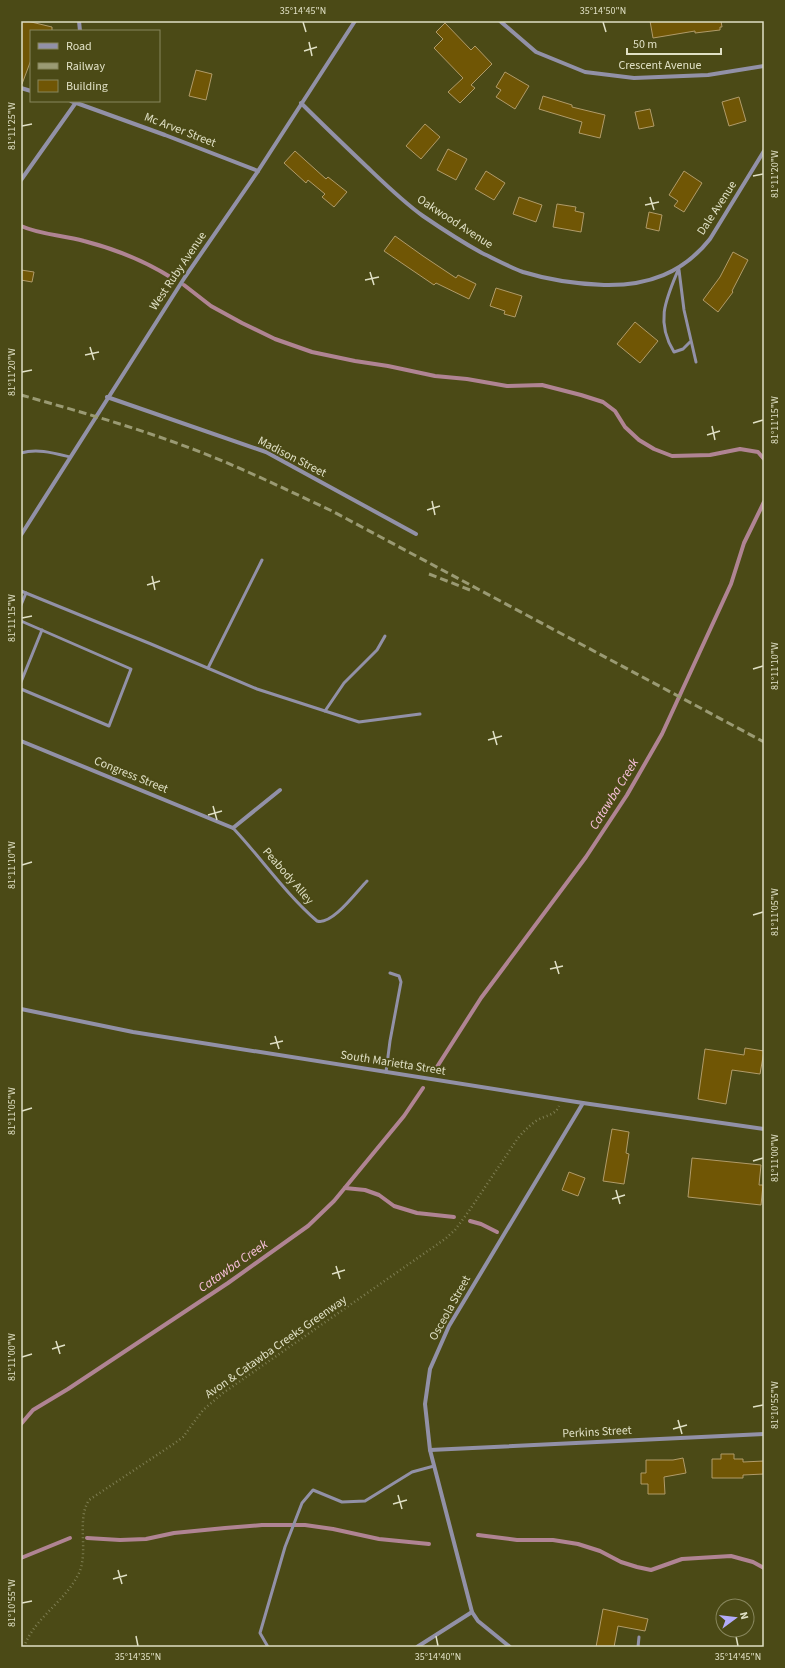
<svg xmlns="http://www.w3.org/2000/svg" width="785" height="1668" viewBox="0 0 785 1668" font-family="'Source Sans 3',sans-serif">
	<rect width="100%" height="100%" fill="#4b4a16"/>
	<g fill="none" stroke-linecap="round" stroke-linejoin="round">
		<g stroke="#b08493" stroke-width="4">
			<path d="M 21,226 C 41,235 63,235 84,241 C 115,249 145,261 172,278"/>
			<polyline points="184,285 211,306 242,323 275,339 312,352 355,361 388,366 435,376 467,379 507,386 542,385 581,395 603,402 615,411 625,427 639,440 654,449 672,456 710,455 740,449 758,452 764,459"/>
			<polyline points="435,1070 481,998 586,857 627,795 662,734 731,584 744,543 764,502"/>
			<polyline points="345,1188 365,1190 379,1195 394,1206 417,1213 454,1217"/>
			<polyline points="470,1221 481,1224 497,1232"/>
			<polyline points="21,1424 33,1410 68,1389 228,1283 308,1226 334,1201 404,1116 423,1088"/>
			<polyline points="478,1535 517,1540 553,1540 578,1544 600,1551 621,1562 637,1567 651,1570 682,1559 731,1556 753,1562 764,1568"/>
			<polyline points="87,1538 120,1540 146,1539 174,1533 225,1528 262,1525 305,1525 333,1529 379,1539 429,1544"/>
			<polyline points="21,1558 70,1538"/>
		</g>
	</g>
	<g fill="#705605" stroke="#b09b69">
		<polygon points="21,21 27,21 52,27 52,31 31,31 31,60 22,84"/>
		<polygon points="650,21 721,21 722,27 720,27 720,30 695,33 695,31 653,38"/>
		<polygon points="445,23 471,50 475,46 492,64 471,85 475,88 460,103 448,92 463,78 434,48 443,39 436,32"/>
		<polygon points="196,70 212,74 206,100 189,96"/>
		<polygon points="505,72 529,86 515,109 496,97 501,90 496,87"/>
		<polygon points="543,96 572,105 572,107 605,115 600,138 579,133 582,122 539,109"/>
		<polygon points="739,97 746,121 729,126 722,102"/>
		<polygon points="650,109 654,126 639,129 635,112"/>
		<polygon points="425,124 440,137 421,159 406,146"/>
		<polygon points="448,149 467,159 456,180 437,170"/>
		<polygon points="295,151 326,179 328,177 347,192 334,207 322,197 325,194 308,180 306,183 284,163"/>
		<polygon points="486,171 505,183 494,200 475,189"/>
		<polygon points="684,171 702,183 684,212 674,206 678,201 669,195"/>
		<polygon points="519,197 542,205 536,222 513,214"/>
		<polygon points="557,204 576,207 575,211 584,213 581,232 553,227"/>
		<polygon points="649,212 662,215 659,231 646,228"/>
		<polygon points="395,236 423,256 456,278 458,275 476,284 469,299 436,283 434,285 384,251"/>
		<polygon points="733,252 748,260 732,291 733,292 718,312 703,300 720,277"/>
		<polygon points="21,270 34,272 32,282 21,280"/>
		<polygon points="496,288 522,296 515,317 504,314 505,311 490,306"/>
		<polygon points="635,322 658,341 640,363 617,344"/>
		<polygon points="745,1048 764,1051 760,1074 732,1070 726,1104 698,1099 705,1049 744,1055"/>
		<polygon points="612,1129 629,1132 626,1153 629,1154 624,1184 603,1181"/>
		<polygon points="692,1158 761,1165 759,1185 763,1185 761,1205 688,1197"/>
		<polygon points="569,1172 585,1178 578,1196 562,1190"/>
		<polygon points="721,1454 734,1454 734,1459 743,1459 743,1462 764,1461 764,1474 743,1475 743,1478 712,1478 712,1459 721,1459"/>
		<polygon points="683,1458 686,1473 664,1477 665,1494 648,1494 648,1484 641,1484 641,1473 646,1473 646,1460 673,1460"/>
		<polygon points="603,1609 648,1619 645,1631 618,1626 614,1647 596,1647"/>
	</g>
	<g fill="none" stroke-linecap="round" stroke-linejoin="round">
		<path stroke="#7e7e52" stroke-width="2.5" stroke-dasharray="1 3" stroke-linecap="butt" d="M 24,1647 C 34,1618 66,1601 79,1573 C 89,1550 76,1521 89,1500 L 175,1443 L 183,1437 L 203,1410 L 223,1393 L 445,1239 L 455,1230 L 469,1211 L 518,1138 C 524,1131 529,1126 536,1121 C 545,1115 555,1116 559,1106"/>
		<g stroke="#9291a7" stroke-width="3">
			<path d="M 679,268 C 666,299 655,321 674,352 L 683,349 L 690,342"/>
			<polyline points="679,270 684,310 696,362"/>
			<path d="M 21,453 C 37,448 54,453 70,457"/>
			<polyline points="21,591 151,644 257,689 359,722 420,714"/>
			<polyline points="21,605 26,593"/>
			<polyline points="21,621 131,669 109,726 21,689"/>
			<polyline points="208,668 262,560"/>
			<polyline points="21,682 42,630"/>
			<polyline points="325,711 344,683 377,650 385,636"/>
			<path d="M 233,828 C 262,859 285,893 317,921 C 332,926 357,891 367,881"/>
			<polyline points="386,1072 390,1041 401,982 399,976 390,973"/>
			<polyline points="268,1647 260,1633 285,1547 302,1503 313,1490 342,1502 365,1501 412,1472 434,1466"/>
			<polyline points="638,1647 639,1637"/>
		</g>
		<g stroke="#9291a7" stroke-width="4">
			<polyline points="79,21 80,31"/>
			<polyline points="500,21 536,52 585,72 634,78 708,75 764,66"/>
			<polyline points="21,88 31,91"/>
			<polyline points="71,101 165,135 258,171"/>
			<path d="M 301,103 C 322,124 343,144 364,164 C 383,182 402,201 423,216 C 442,229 462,242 482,253 C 495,259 509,267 523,272 C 549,280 577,284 604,285 C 648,286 683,273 710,239 L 764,151"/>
			<polyline points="21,180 77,101"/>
			<polyline points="107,397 266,452 416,534"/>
			<polyline points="21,535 185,277 258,171 355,21"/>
			<polyline points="21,741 233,828 280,790"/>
			<polyline points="21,1009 133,1032 583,1103 764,1129"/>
			<polyline points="430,1450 764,1434"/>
			<polyline points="417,1647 472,1612"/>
			<polyline points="510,1647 478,1621 472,1612 430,1450 425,1404 430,1369 449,1326 583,1103"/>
		</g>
		<g stroke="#9a9a73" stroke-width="3" stroke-dasharray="8 4" stroke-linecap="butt">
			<path d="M 21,395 C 78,411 134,427 190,448 C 238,466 285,489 332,511 L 764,742"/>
			<polyline points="429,574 470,590"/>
		</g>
	</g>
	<path fill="none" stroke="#e0e0c5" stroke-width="1.5" d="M 303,22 L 306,32M 603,22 L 606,32M 309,42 L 312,56M 304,51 L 317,47M 22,126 L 32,124M 753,176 L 763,174M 650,197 L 654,210M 645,205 L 659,202M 370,272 L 374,285M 365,280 L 379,277M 90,347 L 94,360M 85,355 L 99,352M 22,372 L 32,370M 753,423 L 763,420M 712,426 L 715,440M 707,435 L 720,431M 432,501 L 435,515M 427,510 L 440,506M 152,576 L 155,590M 147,585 L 160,581M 22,618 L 32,616M 753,669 L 763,666M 493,731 L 497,745M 488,740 L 502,736M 213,806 L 217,820M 208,815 L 222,811M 22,865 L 32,862M 753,915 L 763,912M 555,961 L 559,974M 550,969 L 563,966M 275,1036 L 279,1049M 270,1044 L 283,1041M 22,1111 L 32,1108M 753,1161 L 763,1158M 616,1190 L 620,1204M 612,1199 L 625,1195M 336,1266 L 340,1279M 332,1274 L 345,1270M 56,1341 L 60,1354M 52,1349 L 65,1345M 22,1357 L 32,1354M 753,1407 L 763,1405M 678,1420 L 682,1434M 673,1429 L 687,1425M 398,1495 L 402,1509M 393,1504 L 407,1500M 118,1570 L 122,1584M 113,1579 L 127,1575M 22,1603 L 32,1601M 136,1636 L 138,1646M 436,1636 L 438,1646M 736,1636 L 738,1646"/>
	<g text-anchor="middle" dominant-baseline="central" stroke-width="4" stroke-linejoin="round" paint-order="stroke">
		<g font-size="12" fill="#e0e0c5" stroke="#4b4a16">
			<text x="660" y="65">Crescent Avenue</text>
			<text transform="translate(180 130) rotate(21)">Mc Arver Street</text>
			<text transform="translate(717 208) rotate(-57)">Dale Avenue</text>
			<text transform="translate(455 222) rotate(33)">Oakwood Avenue</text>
			<text transform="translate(178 271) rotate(-56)">West Ruby Avenue</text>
			<text transform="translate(292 457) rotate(27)">Madison Street</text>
			<text transform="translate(131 775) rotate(22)">Congress Street</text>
			<text transform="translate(288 876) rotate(49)">Peabody Alley</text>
			<text transform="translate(393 1063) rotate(9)">South Marietta Street</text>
			<text transform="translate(450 1308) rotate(-61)">Osceola Street</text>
			<text transform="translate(276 1347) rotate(-35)">Avon &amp; Catawba Creeks Greenway</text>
			<text transform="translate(597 1432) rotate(-3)">Perkins Street</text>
		</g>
		<g font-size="13" font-style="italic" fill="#f9c1dc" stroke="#4b4a16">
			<text transform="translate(614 794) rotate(-58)">Catawba Creek</text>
			<text transform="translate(233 1266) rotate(-35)">Catawba Creek</text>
		</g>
	</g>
	<rect width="785" height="1668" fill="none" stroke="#4b4a16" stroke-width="44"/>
	<rect x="30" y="30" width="130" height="72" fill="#4b4a16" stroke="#87865c"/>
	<rect x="38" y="43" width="20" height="6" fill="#9291a7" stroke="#87865c"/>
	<text x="66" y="50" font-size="12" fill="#e0e0c5">Road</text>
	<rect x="38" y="63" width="20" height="6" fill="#9a9a73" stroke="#87865c"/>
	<text x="66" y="70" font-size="12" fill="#e0e0c5">Railway</text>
	<rect x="38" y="80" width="20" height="12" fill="#705605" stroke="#87865c"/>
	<text x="66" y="90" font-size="12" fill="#e0e0c5">Building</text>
	<g transform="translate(735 1618) rotate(75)"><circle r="19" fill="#4b4a16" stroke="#87865c"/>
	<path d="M0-3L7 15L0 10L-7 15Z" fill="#b3acf9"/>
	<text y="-6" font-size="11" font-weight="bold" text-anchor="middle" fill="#e0e0c5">N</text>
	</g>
	<path d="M627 48v6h94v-6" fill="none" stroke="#e0e0c5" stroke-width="2"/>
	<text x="633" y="48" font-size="12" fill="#e0e0c5" stroke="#4b4a16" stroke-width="3" paint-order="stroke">50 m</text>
	<rect x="22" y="22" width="741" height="1624" fill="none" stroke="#e0e0c5" stroke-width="1.5"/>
	<g font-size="10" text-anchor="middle" fill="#e0e0c5">
		<text x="303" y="14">35°14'45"N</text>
		<text x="603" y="14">35°14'50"N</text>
		<text transform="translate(11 126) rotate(-90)" y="4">81°11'25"W</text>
		<text transform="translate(774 174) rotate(-90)" y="4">81°11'20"W</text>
		<text transform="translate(11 372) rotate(-90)" y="4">81°11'20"W</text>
		<text transform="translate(774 420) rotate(-90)" y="4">81°11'15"W</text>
		<text transform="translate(11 618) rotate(-90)" y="4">81°11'15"W</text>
		<text transform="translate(774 666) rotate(-90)" y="4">81°11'10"W</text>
		<text transform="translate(11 865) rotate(-90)" y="4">81°11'10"W</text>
		<text transform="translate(774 912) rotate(-90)" y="4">81°11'05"W</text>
		<text transform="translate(11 1111) rotate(-90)" y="4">81°11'05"W</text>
		<text transform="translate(774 1158) rotate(-90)" y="4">81°11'00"W</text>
		<text transform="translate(11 1357) rotate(-90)" y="4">81°11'00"W</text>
		<text transform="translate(774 1405) rotate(-90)" y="4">81°10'55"W</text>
		<text transform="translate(11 1603) rotate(-90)" y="4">81°10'55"W</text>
		<text x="138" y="1660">35°14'35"N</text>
		<text x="438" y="1660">35°14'40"N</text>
		<text x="738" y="1660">35°14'45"N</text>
	</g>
</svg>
